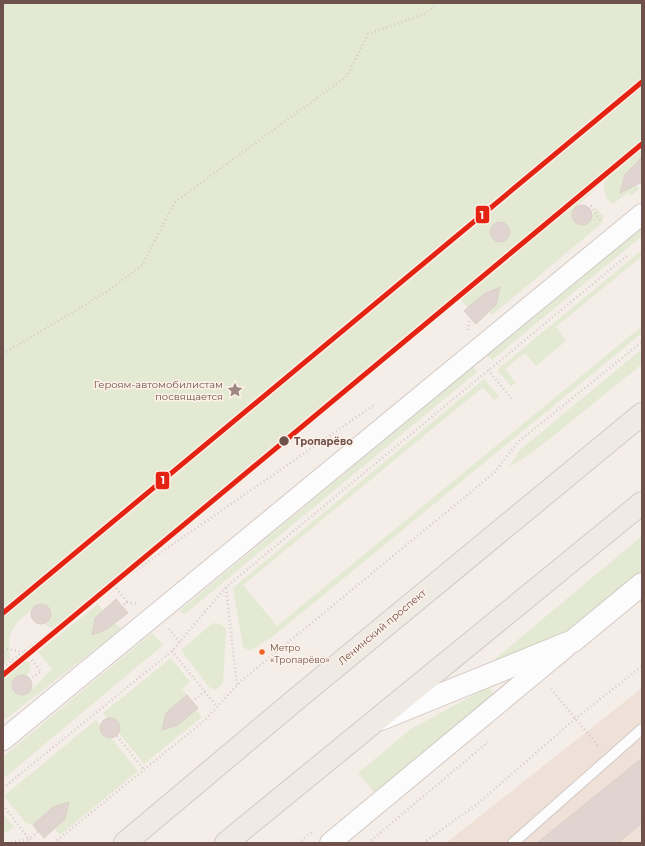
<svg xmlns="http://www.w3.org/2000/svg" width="645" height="846" viewBox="0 0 645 846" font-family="Montserrat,sans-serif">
	<rect width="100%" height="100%" fill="#f4ede8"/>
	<polygon fill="#efe1d8" points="642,688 642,843 446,843"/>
	<g fill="#e4e9d3">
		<path d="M 3,3 L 642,3 L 642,124 L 640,126 L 642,129 L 642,159 L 629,187 L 637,186 L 639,189 L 631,196 L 628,193 L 613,204 C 604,198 604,190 604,181 L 574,209 L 573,215 L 577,223 L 586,224 C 592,220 592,213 596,208 L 604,216 L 601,224 L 492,315 L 490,312 L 496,305 L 497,297 L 468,308 L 460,299 L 69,621 L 55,630 L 45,625 L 51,615 L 50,609 L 42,604 C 36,604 33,608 29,612 C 9,628 8,635 10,659 L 3,665 Z"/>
		<polygon points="642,225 642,236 492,360 487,355"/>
		<polygon points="642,250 642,256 556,327 566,341 536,366 525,353 505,369 516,383 511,386 497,370"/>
		<polygon points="642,326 642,333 276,634 250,651 243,647 233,588 484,379 499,396 494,400 483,387 243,585 277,626"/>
		<polygon points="642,349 642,364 533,452 509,467 520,450"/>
		<polygon points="473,367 477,372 185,614 179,611"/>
		<polygon points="642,536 642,573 578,625 499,665 495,659"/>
		<polygon points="98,604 103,611 95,618 95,626 99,631 107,629 115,623 121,629 3,721 3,672 12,664 24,660 30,663 30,669 26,676 17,677 12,685 15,691 20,695 29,692 52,669 38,652"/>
		<polygon points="213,623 220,624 226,629 223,683 216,690 209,687 181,650"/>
		<polygon points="152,633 163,645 3,779 3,757"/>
		<polygon points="171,658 190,682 182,689 187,695 166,713 165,722 170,726 178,725 196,710 202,717 144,764 119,733 120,727 117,721 108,719 103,713"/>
		<polygon points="486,688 491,689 493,696 375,793 358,773 411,729"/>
		<polygon points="96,720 101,726 103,734 111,738 138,771 60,835 55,829 65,819 66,814 53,807 33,825 26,823 4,796"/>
		<polygon points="3,814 14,827 9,831 3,833"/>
	</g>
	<g fill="#e0d4d0" stroke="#dccfca">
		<polygon points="642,157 642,182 620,193 625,174"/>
		<circle cx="582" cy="215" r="10"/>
		<circle cx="500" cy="232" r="10"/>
		<polygon points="500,287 496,305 476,324 464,311 484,294"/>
		<polygon points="116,599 128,613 107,629 92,635 95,618"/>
		<circle cx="41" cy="614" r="10"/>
		<circle cx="22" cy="685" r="10"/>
		<polygon points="187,695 198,708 178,725 162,730 166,713"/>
		<circle cx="110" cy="728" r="10"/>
		<polygon points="642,758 642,823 618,843 537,843"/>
		<polygon points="69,802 65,819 44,838 33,825 53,807"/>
	</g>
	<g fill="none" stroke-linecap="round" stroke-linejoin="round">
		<defs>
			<polyline id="service" points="513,843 642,729"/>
			<g id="minor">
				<polyline points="3,740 642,214"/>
				<polyline points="330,843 565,648"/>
			</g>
			<polyline id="secondary" points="381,719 573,641 642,584"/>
			<g id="primary">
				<polyline points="125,843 294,701 642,414"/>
				<polyline points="226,843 642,503"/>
			</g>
		</defs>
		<use href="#service" stroke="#d2c9c5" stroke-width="12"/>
		<use href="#minor" stroke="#d2c9c5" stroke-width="22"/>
		<use href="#secondary" stroke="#d3c9c4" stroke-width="24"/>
		<use href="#primary" stroke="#d3c9c5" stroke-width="24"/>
		<g stroke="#d5ccca" stroke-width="2.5" stroke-dasharray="1 3" stroke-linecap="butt">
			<polyline points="581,213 591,206 601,221"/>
			<polyline points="468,330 470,318"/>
			<polyline points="3,354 108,291 142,265 175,202 347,76 368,34 424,14 438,3"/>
			<polyline points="488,370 512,399"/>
			<polyline points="114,585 127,602 122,606"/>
			<polyline points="226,588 237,685"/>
			<polyline points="127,602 137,604"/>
			<polyline points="169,629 180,642"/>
			<polyline points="3,648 22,652"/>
			<polyline points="24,651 41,671 30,679"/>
			<polyline points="172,651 217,707"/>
			<polyline points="3,667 114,585 374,405"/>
			<polyline points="551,689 599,747"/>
			<polyline points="192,702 205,691"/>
			<polyline points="117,736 144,770"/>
			<polyline points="3,788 172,651 226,587 628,255"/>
			<polyline points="3,805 29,839 9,843"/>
			<polyline points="33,843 29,839 39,831"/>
			<polyline points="54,843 205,720 241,681 494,473 518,442 642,342"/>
			<polyline points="298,843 312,832"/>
			<polyline points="368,843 488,742"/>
			<polyline points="423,843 476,805 575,719 642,666"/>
		</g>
		<use href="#service" stroke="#fdfcfc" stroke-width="10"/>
		<use href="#minor" stroke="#fdfcfc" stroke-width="20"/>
		<use href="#secondary" stroke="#fdfcfc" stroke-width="22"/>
		<use href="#primary" stroke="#f0eae5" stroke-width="22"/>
		<defs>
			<g id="metro-1">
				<polyline points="3,613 642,82"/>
				<polyline points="3,675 642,144"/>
			</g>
		</defs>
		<use href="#metro-1" stroke="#fdf1e8" stroke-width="8"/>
		<use href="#metro-1" stroke="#e42313" stroke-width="5"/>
	</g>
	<defs>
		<symbol id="sight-bare" viewBox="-9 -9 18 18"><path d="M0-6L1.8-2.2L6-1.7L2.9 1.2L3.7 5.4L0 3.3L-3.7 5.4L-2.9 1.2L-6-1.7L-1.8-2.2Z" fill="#9e8882" stroke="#fdf1e8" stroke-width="2.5" paint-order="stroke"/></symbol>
	</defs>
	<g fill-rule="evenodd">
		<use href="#sight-bare" x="224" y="379" width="22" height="22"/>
	</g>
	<circle fill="#6f514b" stroke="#fdf1e8" stroke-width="1.5" cx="284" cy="441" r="5.5"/>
	<circle fill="#f26522" stroke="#fdf1e8" stroke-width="1.5" cx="262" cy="652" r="3.5"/>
	<g text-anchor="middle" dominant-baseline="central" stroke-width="3" stroke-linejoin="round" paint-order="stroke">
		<g font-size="9" fill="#6f514b" stroke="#fdf1e8" text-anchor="start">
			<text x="270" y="647">Метро<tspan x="270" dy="12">«Тропарёво»</tspan></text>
		</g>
		<g font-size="10" fill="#6f514b" stroke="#fdf1e8" text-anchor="end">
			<text x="223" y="384">Героям-автомобилистам<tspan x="223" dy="12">посвящается</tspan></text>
		</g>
		<g font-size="10" font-weight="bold" fill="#6f514b" stroke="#fdf1e8" text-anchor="start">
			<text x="294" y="441">Тропарёво</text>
		</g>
		<g font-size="10" fill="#6f514b" stroke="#fdf1e8">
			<text transform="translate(382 627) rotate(-40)">Ленинский проспект</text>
		</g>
	</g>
	<g stroke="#fdf1e8" stroke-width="1.5">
		<rect x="475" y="205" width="15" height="19" rx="4" fill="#e42313"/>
		<rect x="155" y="471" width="15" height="19" rx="4" fill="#e42313"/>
	</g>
	<g font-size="11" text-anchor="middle" font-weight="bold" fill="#fff">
		<text x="482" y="219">1</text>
		<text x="163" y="484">1</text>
	</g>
	<rect width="645" height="846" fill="none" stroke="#6f514b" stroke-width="8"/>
</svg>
